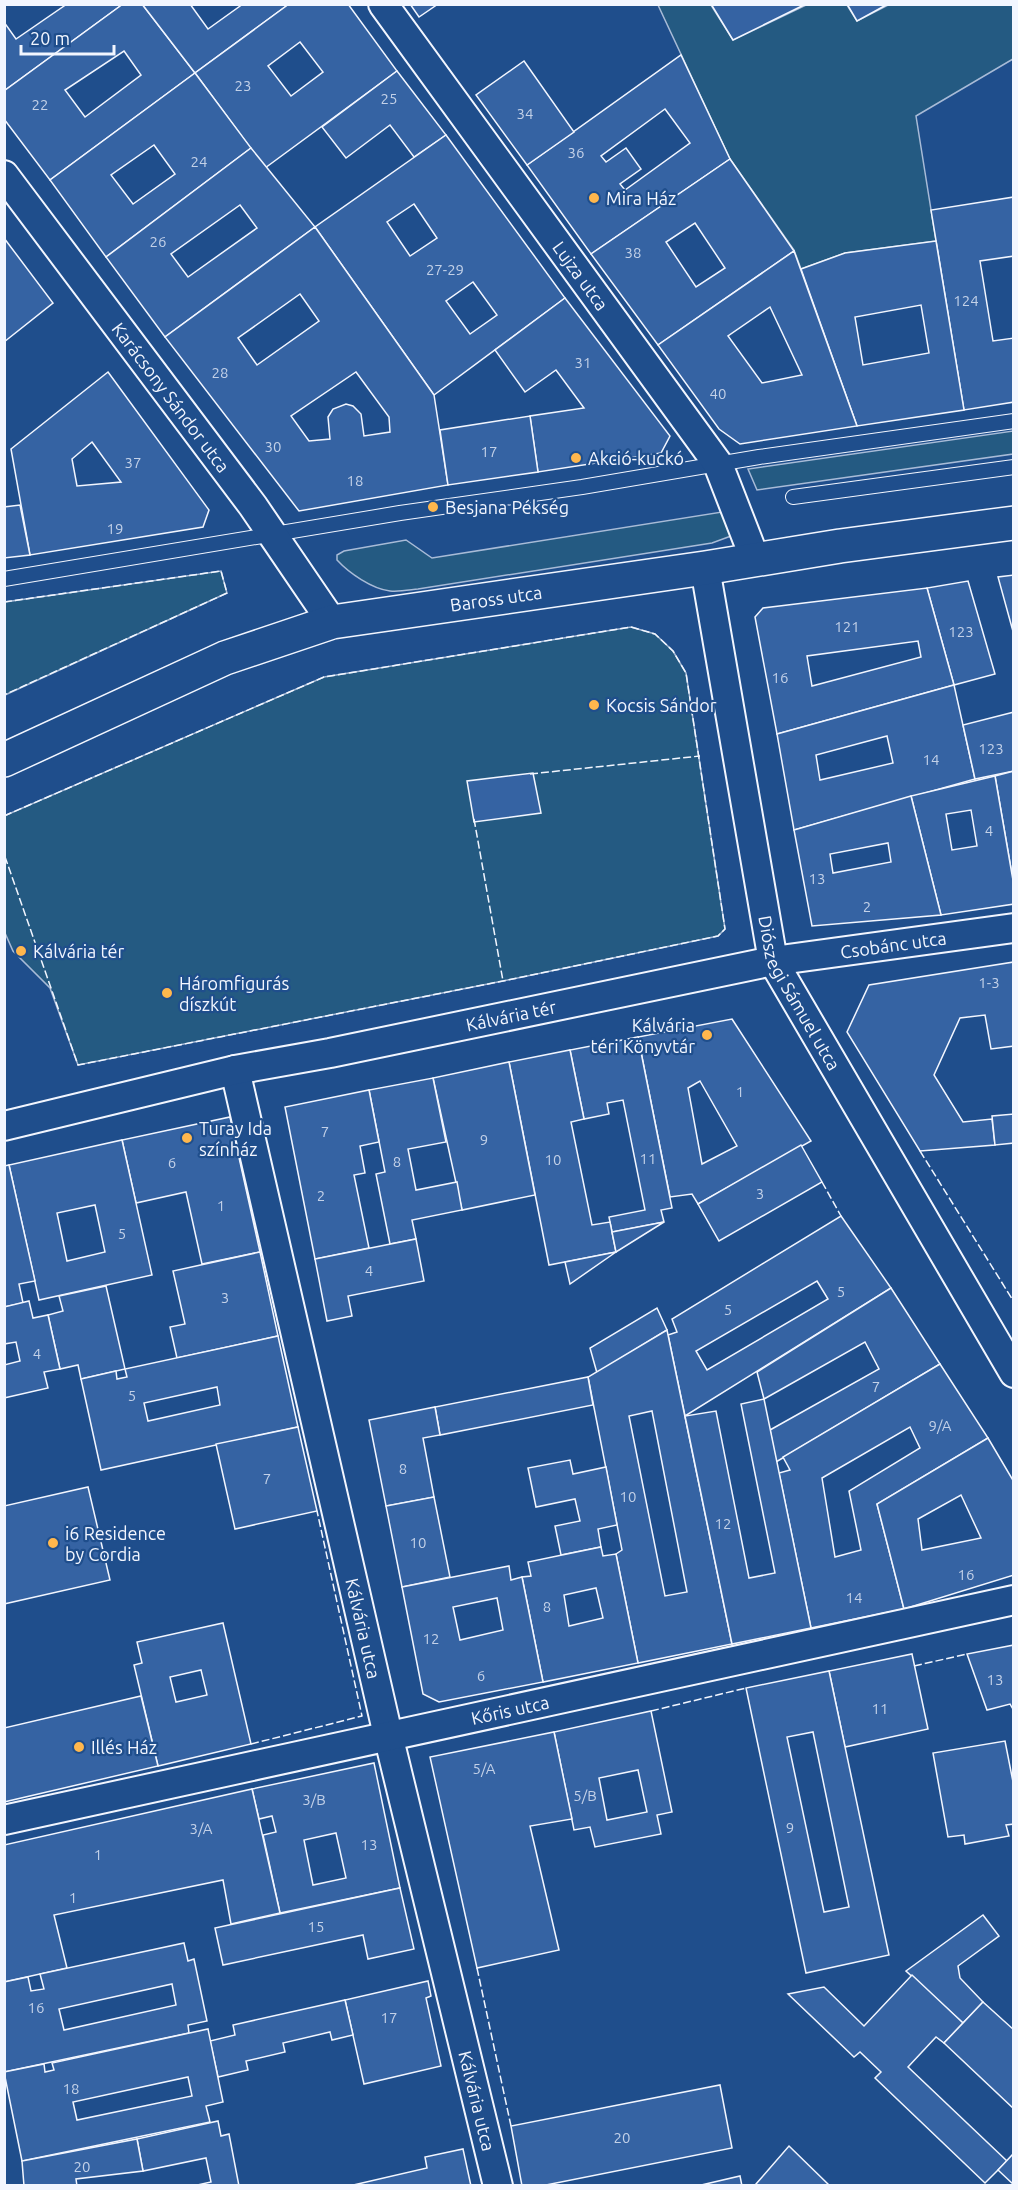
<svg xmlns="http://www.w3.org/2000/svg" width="1018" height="2190" viewBox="0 0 1018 2190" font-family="Ubuntu,sans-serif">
	<rect width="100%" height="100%" fill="#1f4e8c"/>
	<g fill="#245a82" stroke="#a8bbd7" stroke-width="1.5">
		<polygon points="658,5 711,5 733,40 806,5 847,5 857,21 888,5 1013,5 1013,59 916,116 936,241 845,253 801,269 794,250 730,159"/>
		<polygon points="1013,431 1013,454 757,490 748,469"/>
		<path d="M 722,512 L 731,536 L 712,543 L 418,589 C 409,590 399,592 390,591 C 372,589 349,573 337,560 L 337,555 L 344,551 L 406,540 L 432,558 Z"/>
		<polygon points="221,571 227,593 5,695 5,602"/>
		<polygon points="631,627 655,634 673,651 686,673 725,929 718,936 503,981 78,1065 50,988 13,951 5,933 4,816 324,677"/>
	</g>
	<g fill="#3563a3" stroke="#f2f6ff" stroke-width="1.5" fill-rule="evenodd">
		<polygon points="67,4 123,4 4,91 4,22 16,39"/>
		<path d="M 123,4 L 142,4 L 195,73 L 50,180 L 4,119 L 4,91 ZM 124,51 L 141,75 L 85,117 L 65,90 Z"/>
		<polygon points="142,4 190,4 208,29 243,4 289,4 195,73"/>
		<path d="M 289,4 L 348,4 L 397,71 L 265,168 L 195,73 ZM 300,42 L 323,72 L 291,96 L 268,66 Z"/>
		<polygon points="410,4 438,4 419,17"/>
		<polygon points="711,4 806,4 733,40"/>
		<polygon points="847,4 888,4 857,21"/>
		<path d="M 681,55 L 730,159 L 591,254 L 527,165 ZM 665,109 L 690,143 L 625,190 L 620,184 L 641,169 L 626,148 L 606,162 L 601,156 Z"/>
		<polygon points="524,61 574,132 527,165 476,95"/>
		<polygon points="397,71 446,135 414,157 390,125 346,158 322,127"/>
		<path d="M 195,73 L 251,148 L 106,257 L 50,180 ZM 154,145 L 175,174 L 133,204 L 111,175 Z"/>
		<path d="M 446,135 L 565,298 L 434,395 L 315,227 ZM 414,204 L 437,238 L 410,256 L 387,222 ZM 473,282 L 497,315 L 470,334 L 446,301 Z"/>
		<path d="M 251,148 L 315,227 L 165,337 L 106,257 ZM 240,205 L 257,228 L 188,277 L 171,254 Z"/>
		<path d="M 730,159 L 794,251 L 658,345 L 591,254 ZM 695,223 L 725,268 L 696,287 L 666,242 Z"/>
		<polygon points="1014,197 1014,256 980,261 993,341 1014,338 1014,402 964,410 931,210"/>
		<path d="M 315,227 L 434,395 L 448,485 L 299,511 L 165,337 ZM 300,294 L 319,321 L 257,365 L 238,338 ZM 356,372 L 389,417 L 390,432 L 364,436 L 361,414 L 353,406 L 346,404 L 333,409 L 328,417 L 330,439 L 309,441 L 291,416 Z"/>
		<polygon points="4,238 53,303 4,342"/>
		<path d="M 936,241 L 964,410 L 857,426 L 801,269 L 845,253 ZM 921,305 L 929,353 L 863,365 L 855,317 Z"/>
		<path d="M 794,251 L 857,426 L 740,444 L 719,429 L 658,345 ZM 770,307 L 802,375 L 762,383 L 728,336 Z"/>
		<polygon points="565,298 670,436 661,453 538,472 530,416 584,408 556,370 525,392 495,350"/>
		<path d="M 108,372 L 209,510 L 203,527 L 30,555 L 11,449 ZM 92,442 L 121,482 L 77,486 L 72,459 Z"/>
		<polygon points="530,416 538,472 448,485 440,430"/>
		<polygon points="20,505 30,555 4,558 4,507"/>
		<polygon points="1014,575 1014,635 998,577"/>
		<polygon points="968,581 995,674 954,685 927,588"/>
		<path d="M 927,588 L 954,685 L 777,734 L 755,617 L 763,608 ZM 918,641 L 921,657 L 812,686 L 807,656 Z"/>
		<path d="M 954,685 L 975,779 L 794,830 L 777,734 ZM 887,736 L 893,763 L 820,780 L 816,755 Z"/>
		<polygon points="1014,712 1014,771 975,779 963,725"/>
		<polygon points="1014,771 1014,886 995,776"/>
		<polygon points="533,773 541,813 474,822 467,781"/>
		<path d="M 995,776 L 1014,886 L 1014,904 L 941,915 L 911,796 ZM 971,810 L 977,846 L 952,850 L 946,814 Z"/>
		<path d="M 911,796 L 941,915 L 812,926 L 794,830 ZM 888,843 L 891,862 L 833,873 L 830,854 Z"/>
		<polygon points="1014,962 1014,1046 991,1049 985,1015 960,1018 934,1075 963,1122 992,1119 995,1145 920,1151 847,1032 869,985"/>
		<path d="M 732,1019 L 811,1141 L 698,1204 L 692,1194 L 670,1197 L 638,1037 ZM 700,1081 L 737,1146 L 702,1164 L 688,1088 Z"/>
		<polygon points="638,1037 672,1208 661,1210 664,1222 612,1232 609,1217 645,1210 623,1100 607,1103 609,1114 584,1119 570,1050"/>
		<polygon points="570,1050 584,1119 571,1122 592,1225 610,1222 616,1252 549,1265 509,1062"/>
		<polygon points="509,1062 535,1195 462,1210 433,1078"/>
		<polygon points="433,1078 446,1142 408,1149 416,1190 457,1182 462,1210 412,1220 416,1239 390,1244 376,1174 385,1172 369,1090"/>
		<polygon points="369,1090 379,1142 360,1146 365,1173 354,1175 369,1248 315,1259 285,1107"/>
		<polygon points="1014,1114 1014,1143 995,1145 992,1116"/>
		<polygon points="230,1117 260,1252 202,1264 186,1192 136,1203 122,1140"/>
		<path d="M 122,1140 L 152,1275 L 39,1300 L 9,1165 ZM 95,1205 L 105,1252 L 67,1261 L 57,1213 Z"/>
		<polygon points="801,1145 822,1182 719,1241 698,1204"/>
		<polygon points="9,1165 35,1281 19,1284 23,1303 4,1307 4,1166"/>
		<path d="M 841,1216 L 891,1288 L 685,1416 L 668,1335 L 677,1332 L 672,1319 ZM 817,1281 L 828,1299 L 707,1370 L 696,1351 Z"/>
		<polygon points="664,1222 616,1252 612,1232"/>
		<polygon points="416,1239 424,1281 348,1296 352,1316 327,1321 315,1259"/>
		<polygon points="260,1252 278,1336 177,1358 170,1327 185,1324 173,1271"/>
		<polygon points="616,1252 570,1284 565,1262"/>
		<polygon points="106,1286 125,1369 81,1379 78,1365 60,1369 48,1315 63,1311 59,1296"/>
		<polygon points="891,1288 940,1364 776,1462 770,1430 879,1369 865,1342 764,1399 757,1372"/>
		<polygon points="29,1301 33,1318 48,1315 60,1369 44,1372 48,1388 4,1398 4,1365 20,1361 16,1342 4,1344 4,1307"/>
		<polygon points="657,1308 667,1330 597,1373 590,1348"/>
		<path d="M 667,1330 L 732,1644 L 638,1663 L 616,1554 L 622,1550 L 588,1377 ZM 652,1411 L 687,1592 L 665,1596 L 629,1416 Z"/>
		<path d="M 278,1336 L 298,1427 L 101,1470 L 81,1379 L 116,1371 L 117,1379 L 127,1377 L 125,1369 ZM 217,1387 L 220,1405 L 148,1421 L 144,1403 Z"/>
		<path d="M 940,1364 L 988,1438 L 877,1504 L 904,1609 L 811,1628 L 779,1473 L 790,1470 L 783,1457 ZM 910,1427 L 920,1448 L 849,1491 L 861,1550 L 835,1557 L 822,1478 Z"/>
		<polygon points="588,1377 593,1405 440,1435 435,1407"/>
		<polygon points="764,1399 811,1628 732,1644 685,1416 716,1411 749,1578 775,1573 741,1404"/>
		<polygon points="435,1407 440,1435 423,1438 434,1497 386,1506 369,1420"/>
		<polygon points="298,1427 317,1511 235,1529 216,1444"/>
		<path d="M 988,1438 L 1014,1482 L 1014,1575 L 904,1609 L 877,1504 ZM 961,1495 L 981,1538 L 922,1550 L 918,1519 Z"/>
		<polygon points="570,1460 573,1474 606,1467 617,1525 598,1529 601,1547 561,1555 555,1526 580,1521 575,1499 536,1507 528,1468"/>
		<polygon points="88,1487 110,1580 4,1604 4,1506"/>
		<polygon points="434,1497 450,1577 402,1587 386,1506"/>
		<path d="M 601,1547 L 603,1556 L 616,1554 L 638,1663 L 543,1682 L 522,1577 L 531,1576 L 528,1562 ZM 596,1588 L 603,1618 L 569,1626 L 564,1595 Z"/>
		<path d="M 509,1566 L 511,1580 L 522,1577 L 543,1682 L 439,1702 L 423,1694 L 402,1587 ZM 497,1598 L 503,1630 L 460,1640 L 453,1607 Z"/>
		<path d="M 223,1623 L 251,1744 L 158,1766 L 134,1665 L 142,1663 L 137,1642 ZM 201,1670 L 207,1695 L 176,1702 L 170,1677 Z"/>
		<polygon points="1014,1645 1014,1711 1010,1704 987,1710 967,1654"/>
		<polygon points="912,1654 928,1729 845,1747 829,1671"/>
		<path d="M 829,1671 L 889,1955 L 806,1973 L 746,1688 ZM 813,1732 L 849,1907 L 824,1912 L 787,1737 Z"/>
		<polygon points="141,1696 158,1766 4,1802 4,1728"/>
		<path d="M 651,1711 L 672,1812 L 657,1815 L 661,1834 L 595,1847 L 590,1827 L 574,1830 L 554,1732 ZM 638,1770 L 647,1812 L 607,1820 L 599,1778 Z"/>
		<polygon points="554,1732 572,1819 530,1826 559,1950 477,1968 430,1757"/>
		<polygon points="1005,1741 1014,1787 1014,1824 1006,1825 1009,1836 965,1844 964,1835 948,1837 933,1753"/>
		<path d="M 374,1763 L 400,1888 L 280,1913 L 263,1835 L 276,1832 L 272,1816 L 259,1819 L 252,1789 ZM 336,1833 L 346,1878 L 313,1885 L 304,1840 Z"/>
		<polygon points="252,1789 280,1913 231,1924 223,1880 54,1915 67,1968 4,1982 4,1845"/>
		<polygon points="400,1888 414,1949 368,1959 363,1935 223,1965 215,1928"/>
		<polygon points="983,1915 999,1936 958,1966 960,1978 983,2002 963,2023 906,1971"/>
		<path d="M 184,1943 L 188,1961 L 194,1959 L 207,2021 L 188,2025 L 189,2033 L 4,2072 L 4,1982 L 28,1977 L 31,1991 L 44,1989 L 40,1974 ZM 172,1984 L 176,2005 L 64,2030 L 59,2009 Z"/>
		<polygon points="912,1975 963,2023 944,2043 936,2037 908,2067 1007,2161 985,2183 875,2078 881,2072 860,2052 854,2057 788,1994 824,1987 864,2026"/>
		<polygon points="428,1981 431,1996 426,1998 441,2066 364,2084 345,2000"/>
		<polygon points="345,2000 353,2035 332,2040 330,2032 283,2043 285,2052 246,2061 248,2070 218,2077 210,2041 235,2035 233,2025"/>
		<polygon points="983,2002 1014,2030 1014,2109 944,2043"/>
		<path d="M 208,2029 L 223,2102 L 206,2106 L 210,2122 L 22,2161 L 4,2072 L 44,2064 L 45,2072 L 54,2070 L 52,2063 ZM 188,2077 L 192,2096 L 77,2120 L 73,2102 Z"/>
		<polygon points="720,2085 732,2148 541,2186 522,2186 511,2126"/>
		<polygon points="218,2121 221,2136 229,2134 239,2186 193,2186 211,2182 206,2158 143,2171 137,2139"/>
		<polygon points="137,2139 143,2171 76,2179 77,2186 24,2186 22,2161"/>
		<polygon points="789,2146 830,2186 758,2186 756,2184"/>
		<polygon points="463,2149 471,2186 349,2186 427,2168 425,2157"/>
		<polygon points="1014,2153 1014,2185 998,2170"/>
		<polygon points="740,2176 742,2186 697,2186"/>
	</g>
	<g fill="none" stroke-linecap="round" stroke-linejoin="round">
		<defs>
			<g id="lane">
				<polyline points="793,497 1014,467"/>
				<polyline points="4,579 400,513 582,487 759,457 1014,421"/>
			</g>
			<g id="street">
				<path id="s1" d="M 383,4 L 718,464 L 755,559"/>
				<path id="s2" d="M 4,175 L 253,506 L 332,622"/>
				<path id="s3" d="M 705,568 L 773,961 L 1014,1373"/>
				<path id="s4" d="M 235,1070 L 388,1735 L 498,2186"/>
				<path id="s5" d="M 4,1126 L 235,1070 L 330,1053 L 773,961 L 1014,928"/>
				<path id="s6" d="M 4,1820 L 1014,1600"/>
			</g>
			<g id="secondary">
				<path id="s7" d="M 4,760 L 225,658 L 332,622 L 705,568 L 840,546 L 1014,523"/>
			</g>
		</defs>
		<use href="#lane" stroke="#f2f6ff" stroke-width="16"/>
		<use href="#street" stroke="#f2f6ff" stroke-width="32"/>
		<use href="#secondary" stroke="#f2f6ff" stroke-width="36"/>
		<use href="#lane" stroke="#1f4e8c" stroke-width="14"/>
		<use href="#street" stroke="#1f4e8c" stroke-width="28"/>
		<use href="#secondary" stroke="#1f4e8c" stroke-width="33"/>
		<g stroke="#f2f6ff" stroke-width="1.5" stroke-dasharray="8 3" stroke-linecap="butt">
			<polyline points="4,602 221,571 227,593 4,695"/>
			<polyline points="530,774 700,756"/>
			<polyline points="4,816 324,677 631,627 655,634 673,651 686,673 725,929 718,936 503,981 78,1065 4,854"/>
			<polyline points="474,819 503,981"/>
			<polyline points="920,1151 1014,1302"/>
			<polyline points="822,1182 841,1216"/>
			<polyline points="914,1666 967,1654"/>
			<polyline points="651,1711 746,1688"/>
			<polyline points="251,1744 362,1716 317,1511"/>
			<polyline points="477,1968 511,2126"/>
		</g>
	</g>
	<g fill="#ffb74d" stroke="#1f4e8c" stroke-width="2">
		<circle cx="594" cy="198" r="6"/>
		<circle cx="576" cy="458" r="6"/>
		<circle cx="433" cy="507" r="6"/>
		<circle cx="594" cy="705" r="6"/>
		<circle cx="21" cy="951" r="6"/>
		<circle cx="167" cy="993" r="6"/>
		<circle cx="707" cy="1035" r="6"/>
		<circle cx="187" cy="1138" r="6"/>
		<circle cx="53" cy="1543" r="6"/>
		<circle cx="79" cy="1747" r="6"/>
	</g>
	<g text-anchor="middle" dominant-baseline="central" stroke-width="4.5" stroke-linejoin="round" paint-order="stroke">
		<g font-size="15" fill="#c3d1e8">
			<text x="243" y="85">23</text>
			<text x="389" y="98">25</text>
			<text x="40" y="104">22</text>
			<text x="525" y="113">34</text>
			<text x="576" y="152">36</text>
			<text x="199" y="161">24</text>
			<text x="158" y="241">26</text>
			<text x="633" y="252">38</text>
			<text x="445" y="269">27-29</text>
			<text x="966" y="300">124</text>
			<text x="583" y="362">31</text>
			<text x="220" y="372">28</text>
			<text x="718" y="393">40</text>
			<text x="273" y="446">30</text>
			<text x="489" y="451">17</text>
			<text x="133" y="462">37</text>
			<text x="355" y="480">18</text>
			<text x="115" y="528">19</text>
			<text x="847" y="626">121</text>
			<text x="961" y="631">123</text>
			<text x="780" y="677">16</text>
			<text x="991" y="748">123</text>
			<text x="931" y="759">14</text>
			<text x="989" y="830">4</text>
			<text x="817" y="878">13</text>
			<text x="867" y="906">2</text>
			<text x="989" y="982">1-3</text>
			<text x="740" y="1091">1</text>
			<text x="325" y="1131">7</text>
			<text x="484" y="1139">9</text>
			<text x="648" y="1158">11</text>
			<text x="553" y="1159">10</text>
			<text x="397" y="1161">8</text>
			<text x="172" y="1162">6</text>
			<text x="760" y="1193">3</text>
			<text x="321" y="1195">2</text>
			<text x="221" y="1205">1</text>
			<text x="122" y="1233">5</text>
			<text x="369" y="1270">4</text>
			<text x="841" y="1291">5</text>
			<text x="225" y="1297">3</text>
			<text x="728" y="1309">5</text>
			<text x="37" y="1353">4</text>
			<text x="876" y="1386">7</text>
			<text x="132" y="1395">5</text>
			<text x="940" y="1425">9/A</text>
			<text x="403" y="1468">8</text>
			<text x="267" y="1478">7</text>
			<text x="628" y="1496">10</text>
			<text x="723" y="1523">12</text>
			<text x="418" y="1542">10</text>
			<text x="966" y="1574">16</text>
			<text x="854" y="1597">14</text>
			<text x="547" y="1606">8</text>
			<text x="431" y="1638">12</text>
			<text x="481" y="1675">6</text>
			<text x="995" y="1679">13</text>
			<text x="880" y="1708">11</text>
			<text x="484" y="1768">5/A</text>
			<text x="585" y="1795">5/B</text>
			<text x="314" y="1799">3/B</text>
			<text x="790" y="1827">9</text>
			<text x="201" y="1828">3/A</text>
			<text x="369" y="1844">13</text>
			<text x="98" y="1854">1</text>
			<text x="73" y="1897">1</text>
			<text x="316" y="1926">15</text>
			<text x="36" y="2007">16</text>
			<text x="389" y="2017">17</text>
			<text x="71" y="2088">18</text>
			<text x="622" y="2137">20</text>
			<text x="82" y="2166">20</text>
		</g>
		<g font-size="18" fill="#f2f6ff" stroke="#1f4e8c" text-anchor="start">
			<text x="606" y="198">Mira Ház</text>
			<text x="588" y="458">Akció-kuckó</text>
			<text x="445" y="507">Besjana Pékség</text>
			<text x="606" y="705">Kocsis Sándor</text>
			<text x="33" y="951">Kálvária tér</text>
			<text x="179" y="983">Háromfigurás<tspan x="179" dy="21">díszkút</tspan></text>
			<text x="695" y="1025" text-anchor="end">Kálvária<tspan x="695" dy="21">téri Könyvtár</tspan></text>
			<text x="199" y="1128">Turay Ida<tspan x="199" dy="21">színház</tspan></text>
			<text x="65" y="1533">i6 Residence<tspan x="65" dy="21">by Cordia</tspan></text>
			<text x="91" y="1747">Illés Ház</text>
		</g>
		<g font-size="18" fill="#f2f6ff" stroke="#1f4e8c">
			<text stroke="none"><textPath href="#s1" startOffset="336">Lujza utca</textPath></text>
			<text stroke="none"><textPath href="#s2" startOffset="278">Karácsony Sándor utca</textPath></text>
			<text stroke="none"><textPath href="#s7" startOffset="522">Baross utca</textPath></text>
			<text stroke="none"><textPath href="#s5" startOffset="908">Csobánc utca</textPath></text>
			<text stroke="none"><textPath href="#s3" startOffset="438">Diószegi Sámuel utca</textPath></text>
			<text stroke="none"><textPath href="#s5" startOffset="519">Kálvária tér</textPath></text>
			<text stroke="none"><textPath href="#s4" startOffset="573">Kálvária utca</textPath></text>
			<text stroke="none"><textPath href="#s6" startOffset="518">Kőris utca</textPath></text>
			<text stroke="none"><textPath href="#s4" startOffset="1059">Kálvária utca</textPath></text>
		</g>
	</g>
	<rect width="1018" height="2190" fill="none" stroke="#f2f6ff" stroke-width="12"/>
	<path d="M21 45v9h93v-9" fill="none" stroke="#f2f6ff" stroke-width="3"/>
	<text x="30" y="45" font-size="18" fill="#f2f6ff" stroke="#1f4e8c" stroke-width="4.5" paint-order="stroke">20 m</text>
</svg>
